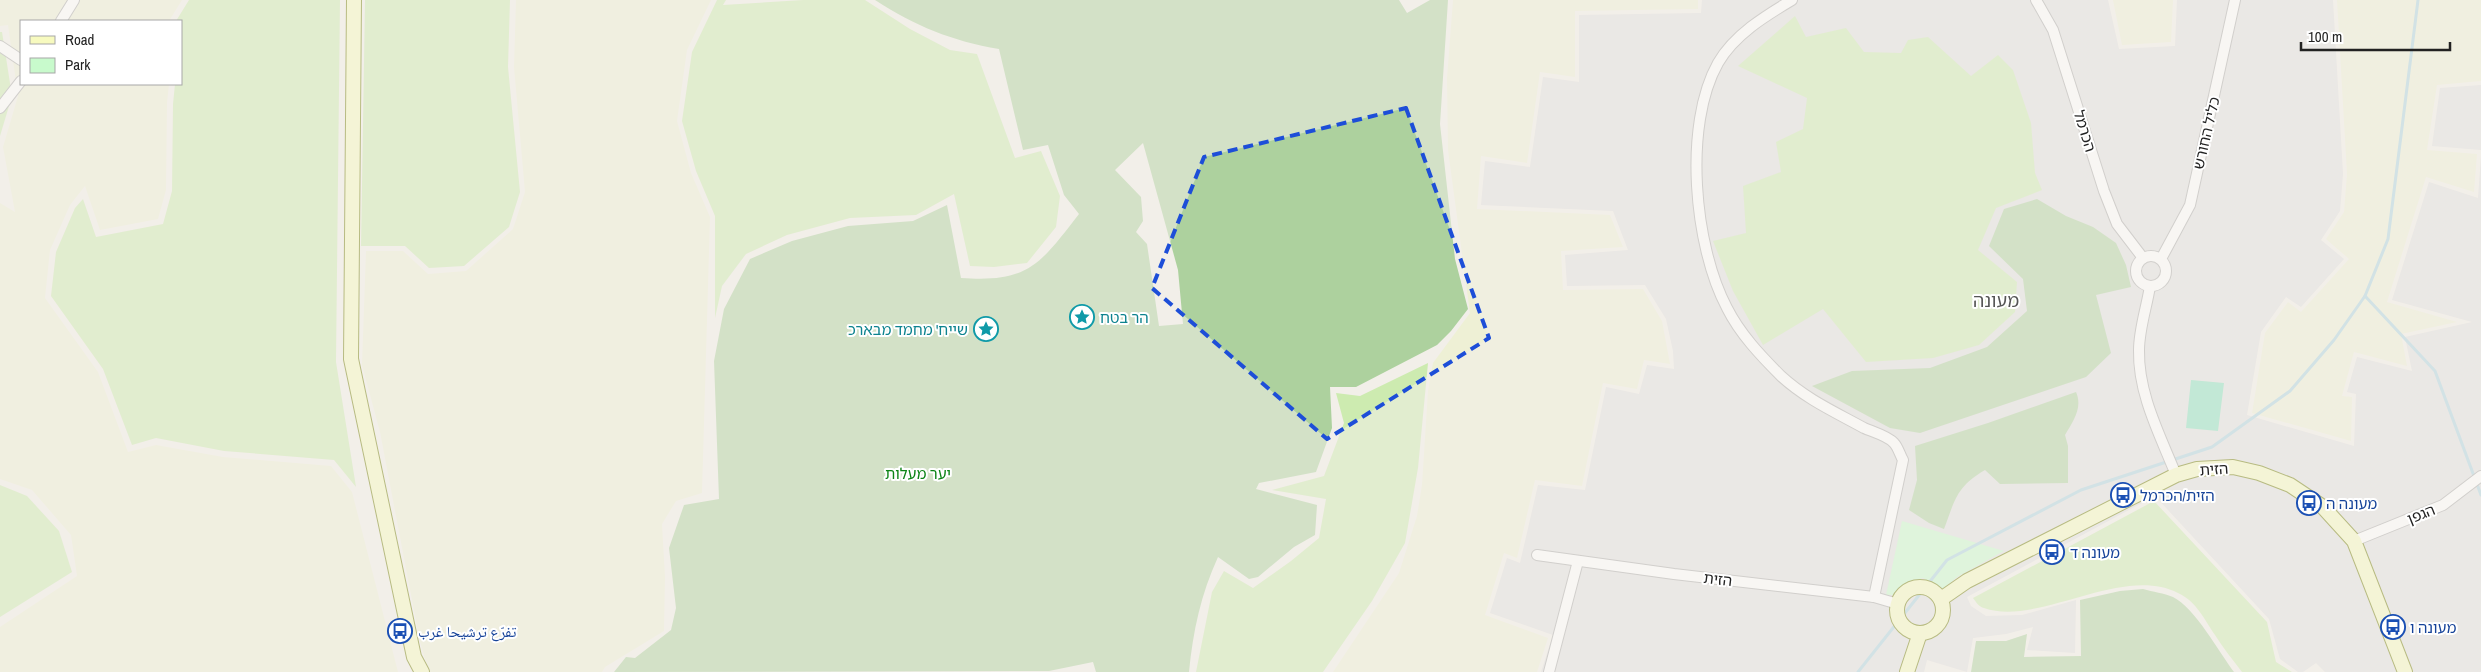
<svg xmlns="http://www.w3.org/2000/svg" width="2481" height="672" viewBox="0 0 2481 672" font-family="'Archivo Narrow','Noto Naskh Arabic','Noto Sans Hebrew',sans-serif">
	<rect width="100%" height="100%" fill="#f2efe9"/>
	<g fill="#e0dfdf">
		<polygon points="1702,0 2108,0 2119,49 2175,46 2177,0 2333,0 2343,174 2340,211 2321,240 2344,259 2301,307 2286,297 2261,332 2247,415 2354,446 2356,394 2347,392 2357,357 2412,371 2405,337 2472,322 2392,300 2429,182 2478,198 2481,156 2481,672 2325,672 2316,663 2303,672 2298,672 2280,659 2269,619 2155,496 1967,597 1971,606 1986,616 2022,615 2076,600 2075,653 2027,650 2033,627 2006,634 1973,638 1967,672 1927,660 1924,672 1541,672 1553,635 1490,613 1507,558 1520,563 1538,485 1585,490 1606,387 1639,394 1647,365 1674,369 1673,351 1666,319 1645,285 1567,286 1565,255 1628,250 1613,211 1481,205 1485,161 1530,167 1543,77 1579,82 1579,15 1701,13"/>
		<polygon points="2481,85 2481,150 2432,146 2440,88"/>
	</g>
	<g fill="#eef0d5">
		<polygon points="0,0 182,0 169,21 21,21 21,84 169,84 167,103 166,190 158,219 100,230 85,186 70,205 50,250 45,298 98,372 128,452 156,445 223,457 331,466 352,492 398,672 0,672 0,627 77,576 71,535 32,490 0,479 0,203 15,212 3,147 18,96 8,25 0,26"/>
		<polygon points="516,0 711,0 687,50 677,121 691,173 710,217 702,493 676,501 662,524 665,577 664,631 605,667 602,672 429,672 420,642 380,432 362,365 366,251 403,251 428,274 466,271 513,229 525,192 514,67"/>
		<polygon points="1453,0 1698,0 1698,9 1575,11 1575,77 1540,72 1527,163 1481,156 1477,209 1610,215 1623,247 1561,251 1563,290 1643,289 1662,321 1670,364 1644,360 1637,389 1603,383 1582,486 1535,480 1517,558 1504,553 1485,615 1548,638 1537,672 1333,672 1399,573 1417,516 1422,485 1428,391 1433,363 1470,313 1448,150 1447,78"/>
		<polygon points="2113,0 2173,0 2171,42 2122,45"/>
		<polygon points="2337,0 2481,0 2481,81 2437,85 2427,150 2477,154 2474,192 2426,177 2387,302 2457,322 2401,334 2407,366 2354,352 2342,396 2352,397 2351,441 2252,413 2265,333 2288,302 2301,312 2349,259 2326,239 2344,212 2347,174"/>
	</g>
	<g fill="#cdebb0">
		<polygon points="189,0 340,0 336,362 356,487 334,460 224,451 156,438 132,445 103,369 51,296 56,252 75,208 83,199 96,237 163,224 172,191 173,104 175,84 181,84 181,21 176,21"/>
		<polygon points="365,0 510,0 508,67 520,192 509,227 464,266 429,268 405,246 361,246"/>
		<polygon points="717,0 726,0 723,5 803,0 865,0 910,29 950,50 977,54 1015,158 1041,151 1060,196 1056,227 1027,263 994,267 970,266 954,194 916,215 850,218 787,235 746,254 722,286 715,318 715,216 696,171 682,121 692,52"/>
		<polygon points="1795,16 1806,37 1846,28 1864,52 1901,53 1908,40 1928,37 1971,76 1998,55 2013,70 2031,123 2035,173 2042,190 1996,208 1978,250 2017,282 2015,312 1979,345 1933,358 1866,362 1823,309 1763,345 1733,291 1713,241 1746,233 1743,186 1781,172 1776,142 1803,129 1807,98 1738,66"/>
		<polygon points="0,32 2,32 12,96 0,136"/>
		<polygon points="1428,363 1418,468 1405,543 1372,601 1323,672 1196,672 1212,592 1224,571 1253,588 1291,561 1319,538 1326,499 1272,490 1324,476 1344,423 1336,393 1360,396"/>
		<polygon points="0,485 27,496 59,531 72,572 0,617"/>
		<path d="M 2154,501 L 2267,622 L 2276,662 L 2292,672 L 2242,672 C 2233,660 2223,648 2215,635 C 2204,619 2197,602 2178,593 C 2122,564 2038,627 1984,608 C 1979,607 1976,602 1973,598 Z"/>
	</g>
	<g fill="#add19e" fill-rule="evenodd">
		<path d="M 875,0 L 1399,0 L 1407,13 L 1430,0 L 1448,0 L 1440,124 L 1455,259 L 1468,309 L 1451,331 L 1437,345 L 1356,387 L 1330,387 L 1332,428 L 1316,472 L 1259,483 L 1256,489 L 1317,505 L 1315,535 L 1294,547 L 1258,577 L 1249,579 L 1218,557 C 1201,594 1193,631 1189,672 L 1096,672 L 1093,662 L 1049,671 L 614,672 L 626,657 L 635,658 L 671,630 L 676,608 L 669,548 L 684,505 L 719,499 L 714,361 L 724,309 L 750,259 L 792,241 L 848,226 L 913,221 L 947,205 L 961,278 C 1029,283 1040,264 1079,214 L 1064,195 L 1048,145 L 1023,150 L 999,49 C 952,41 915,26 875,0 ZM 1143,143 L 1178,270 L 1183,324 L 1159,326 L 1147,244 L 1136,232 L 1143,221 L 1141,197 L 1115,170 Z"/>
		<polygon points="2037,199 2066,216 2093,227 2116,243 2126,265 2131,287 2096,295 2111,353 2086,377 1920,433 1890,428 1812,386 1852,371 1930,368 1987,347 2027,311 2023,279 1989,246 2004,209"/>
		<path d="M 2076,392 C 2083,408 2073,421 2065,435 L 2068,446 L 2068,483 L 2000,484 L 1985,470 C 1956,487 1955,500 1944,529 L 1929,523 L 1909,510 L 1917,480 L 1915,446 L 1988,423 Z"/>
		<path d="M 2143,589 C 2153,592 2164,593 2173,597 C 2195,608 2219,652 2234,672 L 1971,672 L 1976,641 L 2006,641 L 2027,634 L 2024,657 L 2081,656 L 2080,600 L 2120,591 Z"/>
	</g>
	<polygon fill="#c8facc" points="1902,521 2004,551 1957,577 1942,590 1923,578 1908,583 1896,595 1886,595"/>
	<polygon fill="#88e0be" points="2191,380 2224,383 2218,431 2186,428"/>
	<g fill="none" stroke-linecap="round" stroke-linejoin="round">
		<g stroke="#aad3df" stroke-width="3">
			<polyline points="2365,296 2435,371 2481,495"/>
			<polyline points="1858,672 1947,560 2081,490 2212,447 2290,391 2334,340 2365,296 2388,239 2418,0"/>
		</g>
		<defs>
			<g id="street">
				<path d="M 1792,0 C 1765,16 1734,35 1718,63 C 1683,125 1694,246 1727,308 C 1740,334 1761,356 1781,376 C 1806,399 1835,412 1864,428 C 1873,432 1888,436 1894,443 C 1898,447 1900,455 1903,460 L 1874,597"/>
				<polyline points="2036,0 2053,30 2104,191 2117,224 2143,258"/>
				<polyline points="61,21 74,0"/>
				<polyline points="0,46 21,60"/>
				<polyline points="0,108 21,81"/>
				<circle cx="2151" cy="271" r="15"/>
				<polyline points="2161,259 2190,205 2235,0"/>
				<path d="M 2150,286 C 2147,306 2139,329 2139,350 C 2138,394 2160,435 2176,475"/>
				<polyline points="2354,541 2443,505 2481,476"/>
				<polyline points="1537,555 1674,574 1874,597 1898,604"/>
				<polyline points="1549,672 1578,561"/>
			</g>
			<g id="secondary">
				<polyline points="354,0 351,359 414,657 422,672"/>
				<circle cx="1920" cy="610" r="23"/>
				<polyline points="1941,599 1967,581 2176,475 2197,469 2233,467 2259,473 2290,485 2323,507 2354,541 2405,672"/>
				<polyline points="1907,672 1920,633"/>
			</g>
		</defs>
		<use href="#street" stroke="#a9a9a9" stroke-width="12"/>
		<use href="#secondary" stroke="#707d05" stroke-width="16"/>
		<use href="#street" stroke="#fff" stroke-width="10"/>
		<use href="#secondary" stroke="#f7fabf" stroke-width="14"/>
	</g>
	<path d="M0 0H2481V672H0ZM 1406,108 L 1489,338 L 1327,439 L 1152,288 L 1204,157 Z" fill="#f2efe9" fill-opacity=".55" fill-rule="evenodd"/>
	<path fill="none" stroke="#1d4ed8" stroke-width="4" stroke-dasharray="10 6" stroke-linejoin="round" d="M 1406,108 L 1489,338 L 1327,439 L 1152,288 L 1204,157 Z"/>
	<defs>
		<symbol id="sight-ring" viewBox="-11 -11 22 22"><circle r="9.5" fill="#fff" stroke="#0f9aa8" stroke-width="1.5"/><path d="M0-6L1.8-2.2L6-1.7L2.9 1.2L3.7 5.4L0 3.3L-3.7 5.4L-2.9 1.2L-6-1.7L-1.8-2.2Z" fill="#0f9aa8"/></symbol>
		<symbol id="bus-ring" viewBox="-11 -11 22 22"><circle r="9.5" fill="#fff" stroke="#1a4fb4" stroke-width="1.5"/><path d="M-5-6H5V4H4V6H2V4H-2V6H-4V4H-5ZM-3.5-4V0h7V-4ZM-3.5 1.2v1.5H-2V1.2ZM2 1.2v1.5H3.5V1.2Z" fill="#1a4fb4"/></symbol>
	</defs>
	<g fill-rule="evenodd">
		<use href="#sight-ring" x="1068" y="303" width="28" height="28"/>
		<use href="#sight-ring" x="972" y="315" width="28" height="28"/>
		<use href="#bus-ring" x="2109" y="481" width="28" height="28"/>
		<use href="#bus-ring" x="2295" y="489" width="28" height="28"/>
		<use href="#bus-ring" x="2038" y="538" width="28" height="28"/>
		<use href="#bus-ring" x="2379" y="613" width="28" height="28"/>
		<use href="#bus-ring" x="386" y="617" width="28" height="28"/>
	</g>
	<g text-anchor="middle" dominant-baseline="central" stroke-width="4" stroke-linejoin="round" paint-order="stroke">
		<g font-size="15" fill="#222" stroke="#fff">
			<text transform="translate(2085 131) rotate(73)">הכרמל</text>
			<text transform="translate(2206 133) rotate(-77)">כליל החורש</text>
			<text transform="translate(2214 469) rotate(-4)">הזית</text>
			<text transform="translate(2421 514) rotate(-22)">הגפן</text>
			<text transform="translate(1718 579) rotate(7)">הזית</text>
		</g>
		<g font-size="15" fill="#0d838f" stroke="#fff" text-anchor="start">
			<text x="1100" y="317">הר בטח</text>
			<text x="968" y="329" text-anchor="end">שייח' מחמד מבארכ</text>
		</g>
		<g font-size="15" fill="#0c8416" stroke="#fff">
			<text x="918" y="473">יער מעלות</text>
		</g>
		<g font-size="15" fill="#164399" stroke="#fff" text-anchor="start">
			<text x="2140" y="495">הזית/הכרמל</text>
			<text x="2326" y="503">מעונה ה</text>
			<text x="2070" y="552">מעונה ד</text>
			<text x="2410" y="627">מעונה ו</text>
			<text x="418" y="631">تفرّع ترشيحا غرب</text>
		</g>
		<g font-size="18" fill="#555" stroke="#fff">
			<text x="1996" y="300">מעונה</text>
		</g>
	</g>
	<rect x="20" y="20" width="162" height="65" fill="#ffffff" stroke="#a7a7a7"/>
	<rect x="30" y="36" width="25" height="8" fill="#f7fabf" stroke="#a7a7a7"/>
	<text x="65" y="45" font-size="15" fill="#222222">Road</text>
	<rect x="30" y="58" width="25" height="15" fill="#c8facc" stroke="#a7a7a7"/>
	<text x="65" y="70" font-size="15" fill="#222222">Park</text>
	<path d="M2301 42v8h149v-8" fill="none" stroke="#222222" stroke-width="2.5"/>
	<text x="2308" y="42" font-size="15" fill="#222222" stroke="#ffffff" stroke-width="4" paint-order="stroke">100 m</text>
</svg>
